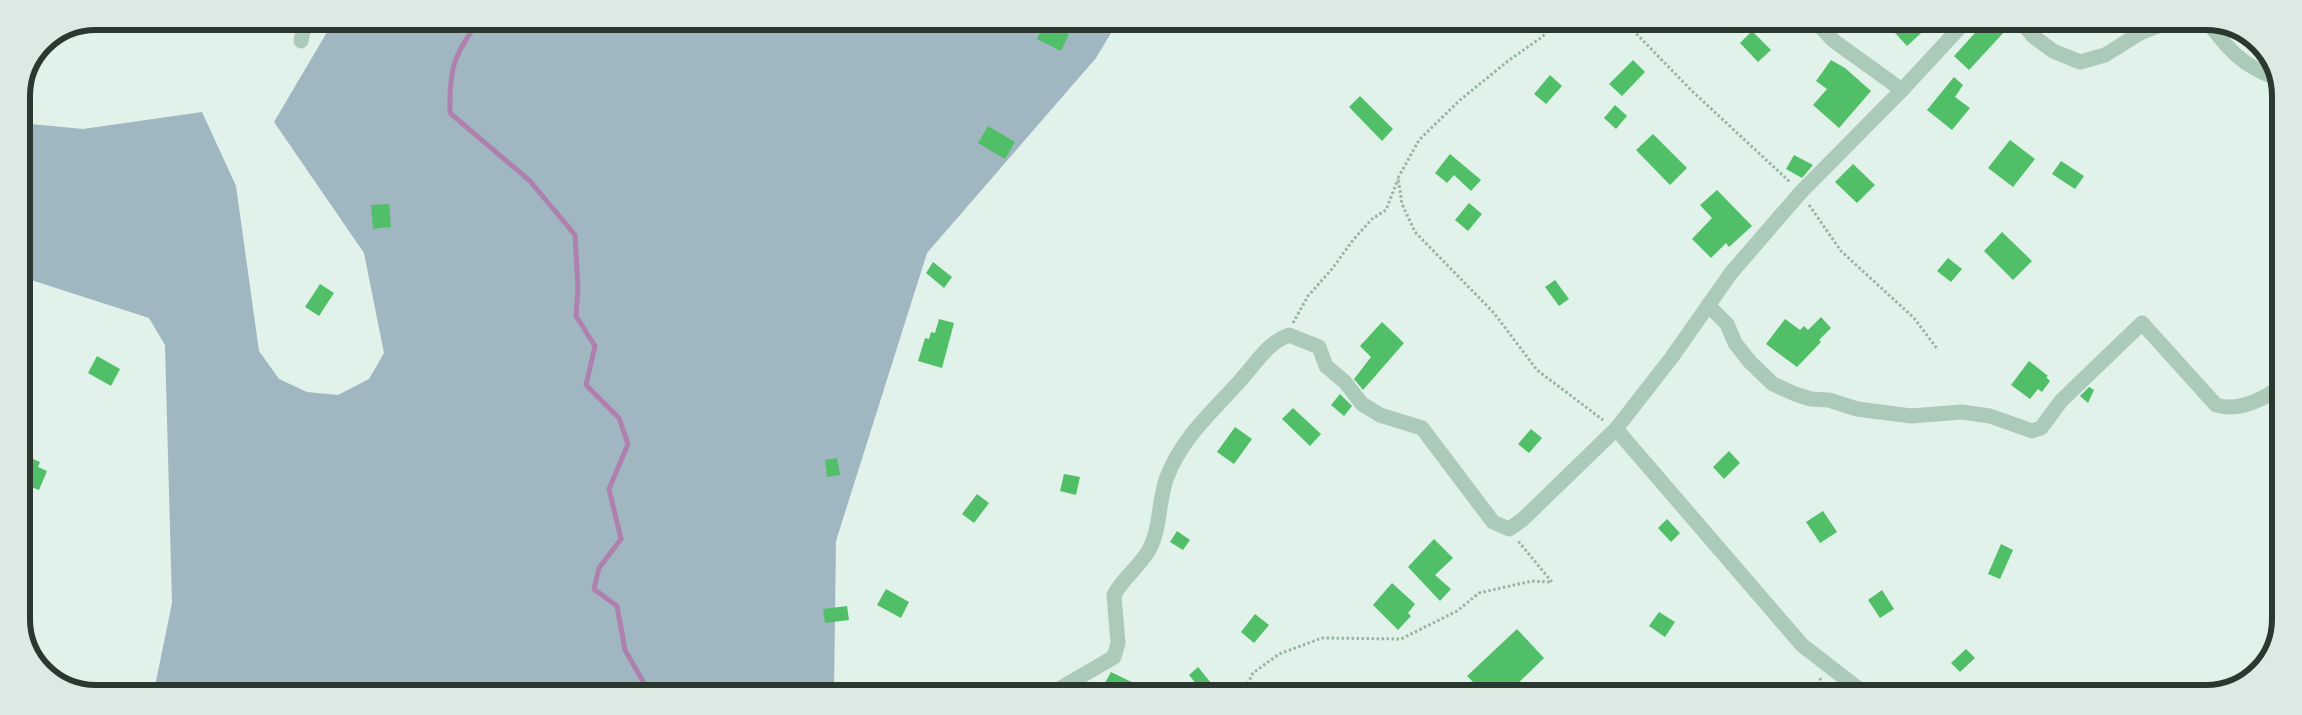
<svg xmlns="http://www.w3.org/2000/svg" width="2302" height="715" viewBox="0 0 2302 715" font-family="'Golos Text',sans-serif">
	<rect width="100%" height="100%" fill="#e0f2e9"/>
	<polygon fill="#a0b7c1" points="333,22 1117,23 1096,58 927,253 836,541 834,692 154,691 172,603 165,345 149,318 28,279 21,281 21,123 83,129 202,112 236,186 259,351 279,379 307,392 338,395 369,379 384,353 364,253 274,122"/>
	<g fill="none" stroke-linecap="round" stroke-linejoin="round">
		<path stroke="#ae80ad" stroke-width="5" d="M 478,22 C 453,56 449,70 450,113 L 530,181 L 575,235 L 578,288 L 576,316 L 595,346 L 586,385 L 619,418 L 628,444 L 609,489 L 621,539 L 599,568 L 594,589 L 617,606 L 625,650 L 649,692"/>
	</g>
	<g fill="#51bf68">
		<polygon points="1045,22 1069,34 1061,51 1037,39"/>
		<polygon points="1886,23 1903,23 1931,24 1907,46"/>
		<polygon points="1983,24 2000,24 2006,30 1969,70 1954,56"/>
		<polygon points="1752,31 1771,50 1758,62 1740,43"/>
		<polygon points="1633,60 1645,72 1622,96 1609,84"/>
		<polygon points="1831,60 1845,68 1871,91 1839,128 1813,105 1827,89 1816,81"/>
		<polygon points="1550,75 1562,86 1546,104 1534,94"/>
		<polygon points="1954,77 1963,85 1955,97 1970,108 1952,130 1927,110"/>
		<polygon points="1360,96 1393,129 1382,141 1349,107"/>
		<polygon points="1615,105 1627,116 1616,129 1604,118"/>
		<polygon points="988,126 1015,142 1005,159 978,143"/>
		<polygon points="1653,134 1687,168 1670,185 1636,150"/>
		<polygon points="2010,140 2035,159 2013,187 1988,168"/>
		<polygon points="1450,154 1481,180 1471,191 1454,175 1447,183 1435,173"/>
		<polygon points="1794,155 1813,165 1802,178 1786,169"/>
		<polygon points="2061,161 2084,176 2075,189 2052,174"/>
		<polygon points="1853,164 1875,185 1857,203 1835,182"/>
		<polygon points="1717,190 1752,226 1729,247 1726,243 1711,258 1692,239 1712,218 1700,205"/>
		<polygon points="1469,203 1482,214 1468,231 1455,220"/>
		<polygon points="389,204 391,227 373,229 371,205"/>
		<polygon points="2002,232 2032,261 2013,280 1984,251"/>
		<polygon points="1948,258 1962,269 1951,282 1937,271"/>
		<polygon points="933,262 952,277 944,288 926,273"/>
		<polygon points="1555,280 1569,299 1559,306 1545,287"/>
		<polygon points="320,284 334,293 319,316 305,307"/>
		<polygon points="1821,317 1831,328 1819,340 1821,342 1797,367 1766,344 1785,319 1800,330 1804,326 1808,330"/>
		<polygon points="939,319 954,323 942,368 918,361 925,338 929,339 931,332 935,333"/>
		<polygon points="1382,322 1404,343 1363,390 1354,379 1371,357 1360,346"/>
		<polygon points="97,356 120,369 111,386 88,373"/>
		<polygon points="2029,361 2048,376 2046,377 2050,381 2042,392 2038,389 2030,399 2011,385"/>
		<polygon points="2089,387 2094,390 2088,403 2080,396"/>
		<polygon points="1340,394 1352,406 1344,416 1331,405"/>
		<polygon points="1293,408 1321,434 1310,446 1282,419"/>
		<polygon points="1235,427 1252,439 1234,464 1217,452"/>
		<polygon points="1531,429 1542,438 1529,453 1518,444"/>
		<polygon points="1729,451 1740,463 1724,479 1713,467"/>
		<polygon points="21,454 40,462 38,467 47,471 39,490 21,483"/>
		<polygon points="837,458 840,475 827,477 825,460"/>
		<polygon points="1064,474 1080,477 1076,495 1060,491"/>
		<polygon points="977,494 989,503 974,523 962,514"/>
		<polygon points="1823,511 1837,532 1820,543 1806,522"/>
		<polygon points="1667,519 1680,533 1671,542 1658,528"/>
		<polygon points="1177,531 1190,540 1183,550 1170,542"/>
		<polygon points="1434,539 1453,558 1435,575 1451,589 1440,601 1408,567"/>
		<polygon points="2001,544 2013,550 2000,579 1988,574"/>
		<polygon points="1392,583 1415,604 1408,613 1411,616 1398,630 1373,605"/>
		<polygon points="886,589 909,602 901,618 877,605"/>
		<polygon points="1882,590 1894,609 1880,618 1868,600"/>
		<polygon points="847,606 849,620 825,623 823,609"/>
		<polygon points="1659,612 1675,622 1665,637 1649,626"/>
		<polygon points="1255,614 1269,625 1254,643 1241,632"/>
		<polygon points="1517,629 1544,658 1508,693 1484,693 1467,676"/>
		<polygon points="1966,649 1975,658 1960,672 1951,663"/>
		<polygon points="1198,667 1211,683 1202,691 1189,675"/>
		<polygon points="1111,672 1152,692 1100,692"/>
	</g>
	<g fill="none" stroke-linecap="round" stroke-linejoin="round">
		<g stroke="#96b6a3" stroke-width="3" stroke-dasharray="2.5 2.5" stroke-linecap="butt">
			<polyline points="1554,23 1542,37 1508,61 1460,100 1419,140 1398,178 1402,204 1415,232 1494,313 1537,370 1603,420"/>
			<polyline points="1626,23 1691,90 1791,183"/>
			<polyline points="1809,205 1841,251 1914,318 1938,350"/>
			<polyline points="1293,323 1308,296 1332,269 1353,240 1372,219 1386,210 1398,179"/>
			<polyline points="1820,678 1824,693"/>
			<polyline points="1243,693 1253,673 1279,654 1322,638 1401,639 1457,611 1479,593 1532,581 1552,582 1518,541"/>
		</g>
		<g stroke="#accab9" stroke-width="15">
			<polyline points="1817,23 1834,41 1902,90"/>
			<polyline points="2023,24 2033,36 2053,51 2080,62 2105,55 2140,33 2163,24"/>
			<path d="M 2209,24 C 2230,51 2243,66 2276,78"/>
			<polyline points="301,41 305,22"/>
			<path d="M 1708,305 L 1727,324 L 1735,343 L 1750,362 L 1773,384 L 1795,394 L 1811,399 L 1829,400 L 1857,409 L 1911,416 L 1962,412 L 1990,416 L 2032,431 L 2041,428 L 2061,401 L 2142,323 L 2216,405 C 2237,412 2262,400 2279,388"/>
			<polyline points="1616,429 1672,357 1731,273 1801,192 1902,90 1963,24"/>
			<path d="M 1054,692 L 1114,657 L 1118,643 L 1114,595 C 1123,578 1139,567 1149,550 C 1161,528 1158,500 1167,477 C 1183,435 1217,408 1245,375 C 1259,359 1268,343 1289,335 L 1319,347 L 1326,366 L 1345,382 L 1362,404 L 1380,415 L 1422,428 L 1493,522 L 1509,529 L 1522,520 L 1616,429 L 1802,645 L 1864,693"/>
		</g>
	</g>
	<path d="M0 0H2302V715H0ZM96 30H2206A66 66 0 0 1 2272 96V619A66 66 0 0 1 2206 685H96A66 66 0 0 1 30 619V96A66 66 0 0 1 96 30Z" fill="#ddeae3" fill-rule="evenodd"/>
	<path fill="none" stroke="#2b382f" stroke-width="6" d="M96 30H2206A66 66 0 0 1 2272 96V619A66 66 0 0 1 2206 685H96A66 66 0 0 1 30 619V96A66 66 0 0 1 96 30Z"/>
</svg>
